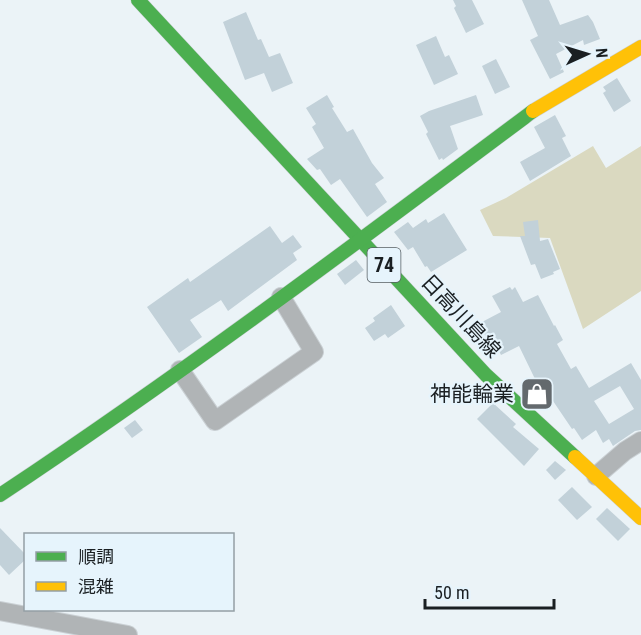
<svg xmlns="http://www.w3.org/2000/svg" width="641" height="635" viewBox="0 0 641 635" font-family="'Roboto Condensed','Noto Sans JP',sans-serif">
	<rect width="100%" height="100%" fill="#ebf3f7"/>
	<polygon fill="#dad9c0" points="593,146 606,168 641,146 641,291 583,329 550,238 493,236 480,210 506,198"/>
	<g fill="#c2d1d9" fill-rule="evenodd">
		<polygon points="453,0 472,0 484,24 466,33 454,8 456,6"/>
		<polygon points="522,0 549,0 560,25 588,15 593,22 600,39 584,45 583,40 556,54 564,72 550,79 530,40 538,36"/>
		<polygon points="246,12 258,40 261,39 269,57 280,53 293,83 272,92 264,73 245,80 223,22"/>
		<polygon points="436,36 445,57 449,55 458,74 434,85 416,45"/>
		<polygon points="496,59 510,87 495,94 482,66"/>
		<polygon points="617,78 631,101 614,112 603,93 606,91 603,87"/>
		<polygon points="327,95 334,107 332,108 347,132 353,129 372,163 384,178 375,184 387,202 367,217 340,179 331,185 320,169 317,170 307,159 324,148 312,127 316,124 306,108"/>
		<polygon points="476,95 483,115 450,126 458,149 443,160 442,158 439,160 426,134 428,132 420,116 429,111"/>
		<polygon points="555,115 566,136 562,138 571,156 530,181 520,162 545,148 534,127"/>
		<polygon points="444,213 467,250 431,272 427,266 425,267 413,247 408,250 394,232 408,222 413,228 426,219 428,223"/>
		<polygon points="538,220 540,241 548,239 560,269 553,272 554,274 541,279 535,264 531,265 520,236 525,236 523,222"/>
		<polygon points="270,226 282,243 293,235 302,247 293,253 297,260 228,311 221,300 190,320 202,337 179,353 147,307 188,278 190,282"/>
		<polygon points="356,260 364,270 345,285 337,274"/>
		<path d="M 510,287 L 512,290 L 515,287 L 523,302 L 538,295 L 554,326 L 555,325 L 563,340 L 557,344 L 571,369 L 576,366 L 589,388 L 631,363 L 641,380 L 641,430 L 635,431 L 613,446 L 609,439 L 603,443 L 596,430 L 582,440 L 574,428 L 572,429 L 551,398 L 542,405 L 527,392 L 524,388 L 535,379 L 519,346 L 501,355 L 497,347 L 494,348 L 490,340 L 488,341 L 480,326 L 483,325 L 482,322 L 501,312 L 492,296 ZM 620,386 L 634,409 L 609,424 L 594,401 Z"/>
		<polygon points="391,305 405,326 388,338 385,334 374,341 365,328 375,321 373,318"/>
		<polygon points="493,403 516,424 513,427 539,449 524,466 477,419"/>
		<polygon points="135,420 143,430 132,438 124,428"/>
		<polygon points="555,461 566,470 555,480 546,470"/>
		<polygon points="572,487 592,507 577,520 558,500"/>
		<polygon points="607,508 630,529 618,541 596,519"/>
		<polygon points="0,528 26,555 26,559 9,575 0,565"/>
	</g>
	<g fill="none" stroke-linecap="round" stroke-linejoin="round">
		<defs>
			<g id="street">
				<polyline points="180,370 215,421 314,352 281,297"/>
				<polyline points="596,476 625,451 641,441"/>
				<polyline points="0,611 128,635"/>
			</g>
			<g id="fast">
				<polyline points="138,0 486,375 575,457"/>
				<path d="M 0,495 C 182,374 358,242 533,111"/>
			</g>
			<g id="slow">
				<polyline points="533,111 641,47"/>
				<polyline points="575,457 641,518"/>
			</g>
		</defs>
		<use href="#street" stroke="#cad0d4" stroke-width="20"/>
		<use href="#fast" stroke="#cad0d4" stroke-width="15"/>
		<use href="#slow" stroke="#cad0d4" stroke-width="15"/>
		<use href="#street" stroke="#b0b4b6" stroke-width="18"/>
		<use href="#fast" stroke="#4caf50" stroke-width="14"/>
		<use href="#slow" stroke="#ffc107" stroke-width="14"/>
	</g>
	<defs>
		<symbol id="shop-square" viewBox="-11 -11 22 22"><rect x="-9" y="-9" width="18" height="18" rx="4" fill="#63696d" stroke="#e6f4fc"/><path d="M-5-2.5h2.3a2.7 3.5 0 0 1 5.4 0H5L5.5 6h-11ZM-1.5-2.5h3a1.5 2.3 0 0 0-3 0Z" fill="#fff"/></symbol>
	</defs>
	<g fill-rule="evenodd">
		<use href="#shop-square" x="518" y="375" width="38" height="38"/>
	</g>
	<g text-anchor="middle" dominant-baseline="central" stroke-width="4.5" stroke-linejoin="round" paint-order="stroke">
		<rect fill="#e6f4fc" stroke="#575f63" stroke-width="1.5" x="367.5" y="248" width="33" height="34" rx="4.5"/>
		<g font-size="20" font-weight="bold" fill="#1a1f22">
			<text x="384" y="265">74</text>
		</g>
		<g font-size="21" fill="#1a1f22" stroke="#e6f4fc">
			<text transform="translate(461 316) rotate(47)">日高川島線</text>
		</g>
		<g font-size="21" fill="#1a1f22" stroke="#e6f4fc" text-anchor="end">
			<text x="514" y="394">神能輪業</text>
		</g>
	</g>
	<rect x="24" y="533" width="210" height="78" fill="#e6f4fc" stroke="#949fa5" stroke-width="1.5"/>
	<rect x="36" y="552" width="30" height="9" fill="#4caf50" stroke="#949fa5" stroke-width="1.5"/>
	<text x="78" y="563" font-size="18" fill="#1a1f22">順調</text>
	<rect x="36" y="582" width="30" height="9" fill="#ffc107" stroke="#949fa5" stroke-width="1.5"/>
	<text x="78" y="593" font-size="18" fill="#1a1f22">混雑</text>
	<g transform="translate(587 54) rotate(86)" stroke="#e6f4fc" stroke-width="4.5" paint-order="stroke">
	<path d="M0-4.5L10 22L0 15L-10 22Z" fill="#1a1f22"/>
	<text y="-9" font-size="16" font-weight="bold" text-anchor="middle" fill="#1a1f22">N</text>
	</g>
	<path d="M425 599v9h129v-9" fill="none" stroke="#1a1f22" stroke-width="3"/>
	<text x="434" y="599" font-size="18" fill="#1a1f22" stroke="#e6f4fc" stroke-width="4.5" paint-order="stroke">50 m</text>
</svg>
